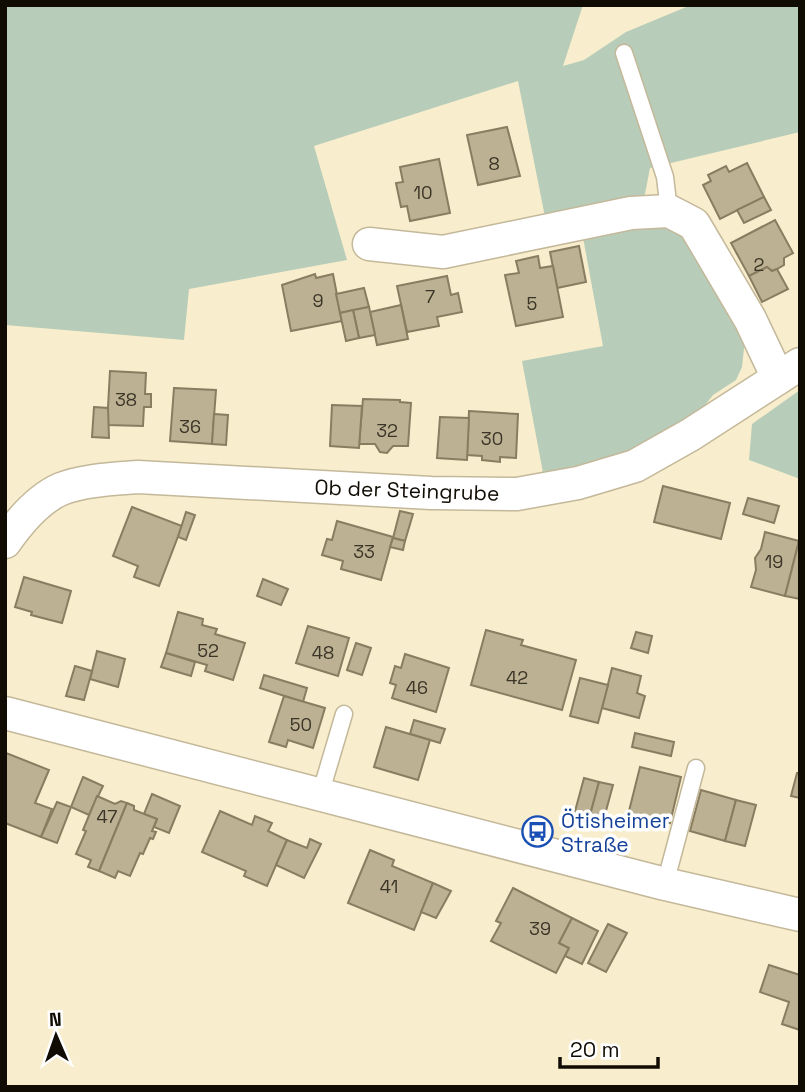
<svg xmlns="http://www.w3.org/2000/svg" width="805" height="1092" viewBox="0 0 805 1092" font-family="'Space Grotesk',sans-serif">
	<rect width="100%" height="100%" fill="#f8edcd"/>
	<g fill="#b7cdb9">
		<polygon points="5,5 583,5 563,66 584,60 626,32 691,5 800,5 800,132 650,168 644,199 545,217 518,81 314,146 347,260 189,289 184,340 5,325"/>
		<polygon points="642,221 673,228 693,242 745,339 742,367 736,380 713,395 690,424 657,444 544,478 522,361 603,346 582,232"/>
		<polygon points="800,390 800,479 749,460 752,424"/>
	</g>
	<g fill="#bcb193" stroke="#887d60" stroke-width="2">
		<polygon points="507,127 520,176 478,185 467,135"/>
		<polygon points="439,159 450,213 410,221 407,206 401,207 396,183 403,182 400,167"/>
		<polygon points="747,163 764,197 720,219 703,185 711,181 708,175 726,166 729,172"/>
		<polygon points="764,197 771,210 744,223 737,210"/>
		<polygon points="775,220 793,253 784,258 784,265 777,269 772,271 767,267 749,276 731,243"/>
		<polygon points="579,246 586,282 557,288 550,252"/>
		<polygon points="538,256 540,268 553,266 563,317 516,326 505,275 519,273 516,261"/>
		<polygon points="767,267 772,271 777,269 788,289 762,302 749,276"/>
		<polygon points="315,274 316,278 333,274 342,321 291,331 282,285"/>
		<polygon points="447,276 451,295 458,293 462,312 437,317 439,326 407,332 397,286"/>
		<polygon points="364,288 369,307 340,313 336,294"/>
		<polygon points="401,305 408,339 377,345 370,312"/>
		<polygon points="369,307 375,335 359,338 353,310"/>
		<polygon points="353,310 359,338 346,341 340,313"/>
		<polygon points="110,371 146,373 145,394 151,394 151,407 144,407 143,426 107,425"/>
		<polygon points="174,388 216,390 212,444 170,441"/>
		<polygon points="363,399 400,400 400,402 411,403 408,446 393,446 387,453 380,452 375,444 359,444"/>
		<polygon points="332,405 362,406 359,448 330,446"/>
		<polygon points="94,407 108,408 109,438 92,437"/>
		<polygon points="469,411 518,414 516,458 500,457 500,462 482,460 482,456 467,455"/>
		<polygon points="214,414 228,415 226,445 212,444"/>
		<polygon points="440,417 469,418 467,460 437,458"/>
		<polygon points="663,486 730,503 721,539 654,522"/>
		<polygon points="748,498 779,506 774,523 743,514"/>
		<polygon points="132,507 182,526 159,586 134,577 138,566 113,556"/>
		<polygon points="400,511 413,514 405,541 393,538"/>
		<polygon points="186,512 195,515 186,540 178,537"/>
		<polygon points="337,521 393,537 381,580 341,569 343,561 322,555 327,539 332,540"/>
		<polygon points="765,532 799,541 785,596 751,587 756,570 755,558 761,549"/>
		<polygon points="393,538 405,541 403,550 390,547"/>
		<polygon points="799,541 800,541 800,599 785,596"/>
		<polygon points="24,577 71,591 62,623 31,615 32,612 15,607"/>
		<polygon points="263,579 288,589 281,605 257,596"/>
		<polygon points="178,612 203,619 202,625 217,629 215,634 245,643 233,680 205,671 207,665 166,653"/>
		<polygon points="308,626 349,638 338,676 296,663"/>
		<polygon points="486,630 523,640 521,645 576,660 562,710 471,685"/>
		<polygon points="636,632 652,636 648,653 631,648"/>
		<polygon points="356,643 371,648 362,675 347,670"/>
		<polygon points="97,651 125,659 118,687 90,679"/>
		<polygon points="166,653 195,662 191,676 161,667"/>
		<polygon points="405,654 449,668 436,712 392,698 396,685 390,683 395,666 401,668"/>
		<polygon points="75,666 92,671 84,700 66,696"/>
		<polygon points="612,668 641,676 637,693 645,696 639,718 602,708"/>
		<polygon points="264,675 307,688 303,702 260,688"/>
		<polygon points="580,678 608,685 598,723 570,716"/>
		<polygon points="284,696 325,708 313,748 288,740 286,747 269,742"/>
		<polygon points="414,720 445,729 440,743 410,734"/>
		<polygon points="386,727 430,740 418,780 374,767"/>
		<polygon points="635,733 674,742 671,756 632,747"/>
		<polygon points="6,753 49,770 35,803 52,809 41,837 5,823"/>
		<polygon points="640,767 681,777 670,823 653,819 651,825 627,819"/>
		<polygon points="797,773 800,773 800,798 791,796"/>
		<polygon points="83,777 103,786 89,815 71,807"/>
		<polygon points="584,778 599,782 589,819 574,815"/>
		<polygon points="599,782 613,785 603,822 589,819"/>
		<polygon points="701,790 736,800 725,841 690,831"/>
		<polygon points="152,794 180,806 169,833 154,827 157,819 144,814"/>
		<polygon points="97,796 115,804 121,801 127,803 99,871 88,867 91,860 76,854 86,831 83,830"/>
		<polygon points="736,800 756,805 745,846 725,841"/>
		<polygon points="57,802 71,807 57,843 41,837"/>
		<polygon points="127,803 134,806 134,810 157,819 152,831 156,832 153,839 150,838 143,854 140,853 130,876 118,871 115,878 99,871"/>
		<polygon points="220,811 252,825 255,816 272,823 268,831 287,840 267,886 244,876 246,871 202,852"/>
		<polygon points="310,839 321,844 304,878 276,865 287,840 307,848"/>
		<polygon points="370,850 394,860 392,866 433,883 414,930 348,903"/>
		<polygon points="433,883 451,891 436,918 421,912"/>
		<polygon points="513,888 572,918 559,943 569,948 556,973 491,941 501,923 496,921"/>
		<polygon points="572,918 598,931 582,964 565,956 569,948 559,943"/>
		<polygon points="608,924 627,933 606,972 588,963"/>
		<polygon points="769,965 800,975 800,1030 782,1024 789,1002 760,992"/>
	</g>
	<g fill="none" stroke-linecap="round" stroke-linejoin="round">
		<defs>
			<g id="lane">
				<polyline points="624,53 665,177 669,211"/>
				<polyline points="320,795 344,714"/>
				<polyline points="665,884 696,768"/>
			</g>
			<g id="street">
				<polyline points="369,244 443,252 631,213 669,211 694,224 750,319 778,378"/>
				<path d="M 5,542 C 19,522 38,499 61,489 C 84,480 113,479 138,477 L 431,493 L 517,494 L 578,483 L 635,466 L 690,435 L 800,364"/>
				<polyline points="5,713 665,884 800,915"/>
			</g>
		</defs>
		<use href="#lane" stroke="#c4b89a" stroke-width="19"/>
		<use href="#street" stroke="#c4b89a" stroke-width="35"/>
		<use href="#lane" stroke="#fff" stroke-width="16"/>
		<use href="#street" stroke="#fff" stroke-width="32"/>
	</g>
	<defs>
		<symbol id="bus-ring" viewBox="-11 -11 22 22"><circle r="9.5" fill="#fff" stroke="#1a4fb4" stroke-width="1.5"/><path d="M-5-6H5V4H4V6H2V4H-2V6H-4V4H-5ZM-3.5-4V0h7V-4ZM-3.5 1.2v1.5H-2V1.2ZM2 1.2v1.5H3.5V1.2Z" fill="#1a4fb4"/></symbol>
	</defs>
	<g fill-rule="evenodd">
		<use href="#bus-ring" x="520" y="814" width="35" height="35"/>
	</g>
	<g text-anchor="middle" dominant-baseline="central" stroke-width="7" stroke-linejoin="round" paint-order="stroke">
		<g font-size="18" fill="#3b3527">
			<text x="494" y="163">8</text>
			<text x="423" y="192">10</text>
			<text x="759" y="264">2</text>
			<text x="430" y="296">7</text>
			<text x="318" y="300">9</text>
			<text x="532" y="303">5</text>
			<text x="126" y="399">38</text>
			<text x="190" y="426">36</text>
			<text x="387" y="430">32</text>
			<text x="492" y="438">30</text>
			<text x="364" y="551">33</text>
			<text x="774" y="561">19</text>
			<text x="208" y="650">52</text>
			<text x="323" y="652">48</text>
			<text x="517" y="677">42</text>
			<text x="417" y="687">46</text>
			<text x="301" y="724">50</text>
			<text x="107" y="816">47</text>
			<text x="389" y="886">41</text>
			<text x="540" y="928">39</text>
		</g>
		<g font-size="21" fill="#100c03" stroke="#fff">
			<text transform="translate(407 490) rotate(2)">Ob der Steingrube</text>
		</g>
		<g font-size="21" fill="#164399" stroke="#fff" text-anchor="start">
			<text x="561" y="820">Ötisheimer<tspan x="561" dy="24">Straße</tspan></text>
		</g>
	</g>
	<rect width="805" height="1092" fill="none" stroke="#100c03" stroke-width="14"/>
	<g transform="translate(56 1036) rotate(358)" stroke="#ffffff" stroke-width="5" paint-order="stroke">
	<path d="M0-5L12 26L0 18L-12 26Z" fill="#100c03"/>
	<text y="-10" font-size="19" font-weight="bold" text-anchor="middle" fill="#100c03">N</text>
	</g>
	<path d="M560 1057v10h98v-10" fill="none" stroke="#100c03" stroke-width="3.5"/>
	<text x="570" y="1057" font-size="21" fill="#100c03" stroke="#ffffff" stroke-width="5" paint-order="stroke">20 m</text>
</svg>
